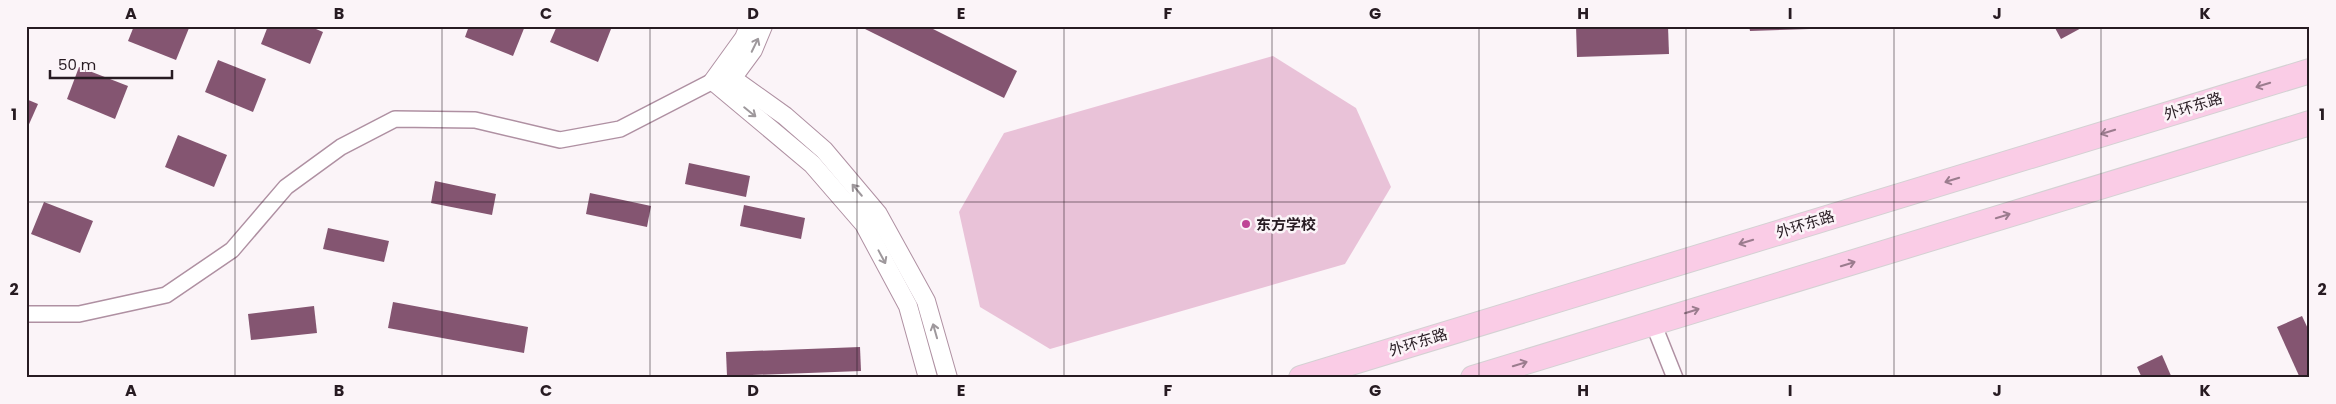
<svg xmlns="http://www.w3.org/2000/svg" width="2336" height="404" viewBox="0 0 2336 404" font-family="Poppins,'Noto Sans SC',sans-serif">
	<rect width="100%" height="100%" fill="#fbf4f8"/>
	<polygon fill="#e9c2d8" points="1273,56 1356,108 1391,187 1345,264 1050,349 980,307 959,212 1004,133"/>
	<g fill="#845571">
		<polygon points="134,26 185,26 189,28 176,60 128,41"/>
		<polygon points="268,26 309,26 323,32 310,64 261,44"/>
		<polygon points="469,26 525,26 513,56 465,37"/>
		<polygon points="557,26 604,26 611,29 598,62 550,42"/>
		<polygon points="863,26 927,26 1017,71 1004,98 863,28"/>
		<polygon points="1576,26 1668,26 1669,54 1577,57"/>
		<polygon points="1749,26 1841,26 1841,28 1750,31"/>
		<polygon points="2054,26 2085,26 2061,39"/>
		<polygon points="218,60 266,79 253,112 205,92"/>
		<polygon points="79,67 128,86 115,119 67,99"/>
		<polygon points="26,99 38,104 26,131"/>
		<polygon points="178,135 227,155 214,187 165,167"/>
		<polygon points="689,163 750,176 746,197 685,184"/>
		<polygon points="435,181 496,194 492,215 431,203"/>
		<polygon points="590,193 651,206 647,227 586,214"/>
		<polygon points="44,202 93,221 80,253 31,234"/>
		<polygon points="744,205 805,218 801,239 740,226"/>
		<polygon points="328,228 389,241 384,262 323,249"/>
		<polygon points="393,302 528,327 524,353 388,328"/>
		<polygon points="314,306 317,333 251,340 248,314"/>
		<polygon points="2302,316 2310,333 2310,378 2300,378 2277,327"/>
		<polygon points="860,347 861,371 727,376 726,352"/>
		<polygon points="2162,355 2172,378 2142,378 2137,367"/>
	</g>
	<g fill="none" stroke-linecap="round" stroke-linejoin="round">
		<defs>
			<g id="minor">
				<polyline points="26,314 79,314 166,295 232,250 286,187 341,147 395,119 475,120 560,140 620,129 713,81"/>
				<polyline points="1653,323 1675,378"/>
			</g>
			<g id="tertiary">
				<polyline points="749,26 744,38 713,81 812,164 864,224 908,306 928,378"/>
				<polyline points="722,71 785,116 824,150 878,214 926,301 948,378"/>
				<polyline points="725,88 753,50 763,26"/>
			</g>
			<g id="trunk">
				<polyline points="1301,378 2310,71"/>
				<polyline points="1473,378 2310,123"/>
			</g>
		</defs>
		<use href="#minor" stroke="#af90a2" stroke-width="18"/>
		<use href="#tertiary" stroke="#af90a2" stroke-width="20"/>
		<use href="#trunk" stroke="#d4d1d3" stroke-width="26"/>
		<use href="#minor" stroke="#fff" stroke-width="15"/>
		<use href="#tertiary" stroke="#fff" stroke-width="18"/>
		<use href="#trunk" stroke="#facce6" stroke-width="24"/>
	</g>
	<defs><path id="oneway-shaft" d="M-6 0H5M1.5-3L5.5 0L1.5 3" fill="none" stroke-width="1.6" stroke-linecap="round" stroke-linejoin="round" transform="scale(1.25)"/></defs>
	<g stroke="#9e989c">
		<use href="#oneway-shaft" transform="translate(755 45) rotate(-64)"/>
		<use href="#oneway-shaft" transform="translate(750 112) rotate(39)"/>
		<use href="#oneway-shaft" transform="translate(857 190) rotate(-130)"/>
		<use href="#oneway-shaft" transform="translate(882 257) rotate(62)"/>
		<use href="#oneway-shaft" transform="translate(935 331) rotate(-106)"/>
	</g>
	<g stroke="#9b7c8e">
		<use href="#oneway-shaft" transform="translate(2263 85) rotate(163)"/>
		<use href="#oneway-shaft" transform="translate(2108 132) rotate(163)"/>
		<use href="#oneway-shaft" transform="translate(1952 180) rotate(163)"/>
		<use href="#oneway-shaft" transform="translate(2003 216) rotate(-17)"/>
		<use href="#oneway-shaft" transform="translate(1746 242) rotate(163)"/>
		<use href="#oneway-shaft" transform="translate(1848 264) rotate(-17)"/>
		<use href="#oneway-shaft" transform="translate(1692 311) rotate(-17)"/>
		<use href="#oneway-shaft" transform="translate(1520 364) rotate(-17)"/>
	</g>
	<path fill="none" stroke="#271b22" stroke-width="1" stroke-opacity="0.55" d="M 235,26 L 235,378M 442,26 L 442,378M 650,26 L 650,378M 857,26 L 857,378M 1064,26 L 1064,378M 1272,26 L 1272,378M 1479,26 L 1479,378M 1686,26 L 1686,378M 1894,26 L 1894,378M 2101,26 L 2101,378M 26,202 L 2310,202"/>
	<circle fill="#bf4596" stroke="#fbf4f8" stroke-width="2" cx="1246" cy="224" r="5"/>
	<g text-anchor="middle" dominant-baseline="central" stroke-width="5" stroke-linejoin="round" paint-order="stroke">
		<g font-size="15" fill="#271b22" stroke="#fbf4f8">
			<text transform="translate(2193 106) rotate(-17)">外环东路</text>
			<text transform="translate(1805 224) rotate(-17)">外环东路</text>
			<text transform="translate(1418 342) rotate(-17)">外环东路</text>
		</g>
		<g font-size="15" font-weight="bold" fill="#271b22" stroke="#fbf4f8" text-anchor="start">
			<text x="1256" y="224">东方学校</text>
		</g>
	</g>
	<rect width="2336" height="404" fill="none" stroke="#fbf4f8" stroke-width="55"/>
	<path d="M50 70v8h122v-8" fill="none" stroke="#271b22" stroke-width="2.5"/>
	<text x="58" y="70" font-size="15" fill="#271b22" stroke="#fbf4f8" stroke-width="4" paint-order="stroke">50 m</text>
	<rect x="28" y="28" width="2280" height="348" fill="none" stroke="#271b22" stroke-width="2"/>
	<g font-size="16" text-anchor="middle" font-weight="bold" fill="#271b22">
		<text x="131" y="19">A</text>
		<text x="339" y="19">B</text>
		<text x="546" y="19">C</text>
		<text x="753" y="19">D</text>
		<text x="961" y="19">E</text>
		<text x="1168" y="19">F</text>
		<text x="1375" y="19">G</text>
		<text x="1583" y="19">H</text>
		<text x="1790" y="19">I</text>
		<text x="1997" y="19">J</text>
		<text x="2205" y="19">K</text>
		<text x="14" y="120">1</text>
		<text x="2322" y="120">1</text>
		<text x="14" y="295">2</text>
		<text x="2322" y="295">2</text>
		<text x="131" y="396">A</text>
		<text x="339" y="396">B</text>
		<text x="546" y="396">C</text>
		<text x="753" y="396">D</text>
		<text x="961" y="396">E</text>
		<text x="1168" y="396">F</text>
		<text x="1375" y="396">G</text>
		<text x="1583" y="396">H</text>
		<text x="1790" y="396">I</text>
		<text x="1997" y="396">J</text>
		<text x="2205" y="396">K</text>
	</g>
</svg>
